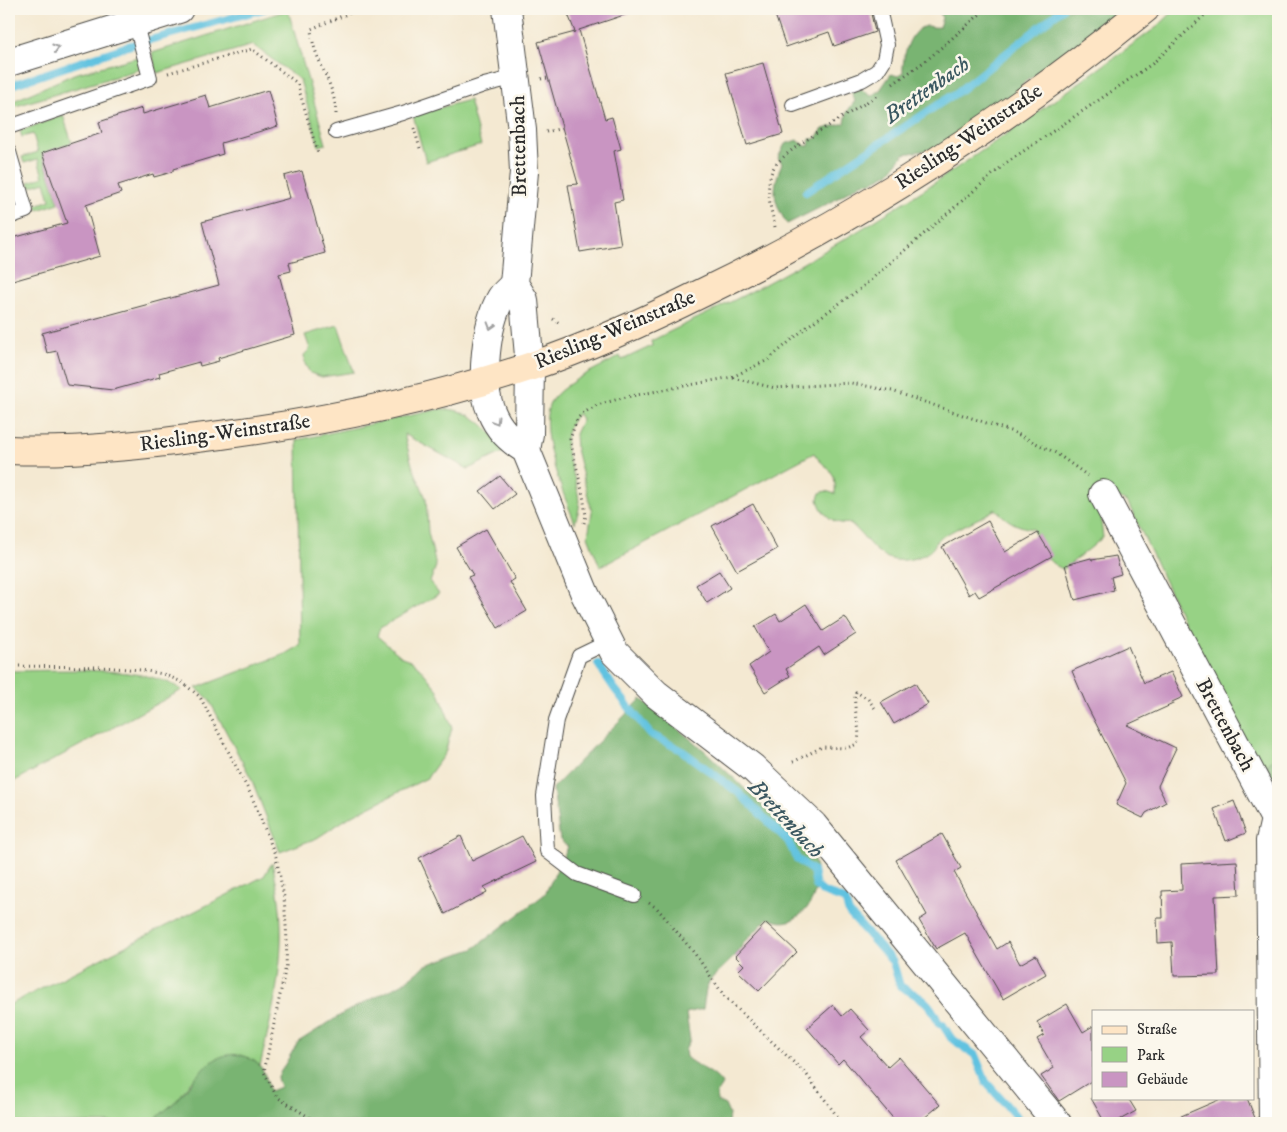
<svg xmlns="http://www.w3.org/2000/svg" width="1287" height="1132" viewBox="0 0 1287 1132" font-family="'IM FELL DW Pica',serif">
	<rect width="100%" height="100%" fill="#fbf7ec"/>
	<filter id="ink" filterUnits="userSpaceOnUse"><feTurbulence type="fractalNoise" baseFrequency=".02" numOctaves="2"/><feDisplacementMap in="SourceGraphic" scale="10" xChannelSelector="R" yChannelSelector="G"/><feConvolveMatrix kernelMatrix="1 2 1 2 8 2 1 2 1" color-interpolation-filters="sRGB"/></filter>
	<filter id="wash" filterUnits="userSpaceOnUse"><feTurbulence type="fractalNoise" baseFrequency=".0096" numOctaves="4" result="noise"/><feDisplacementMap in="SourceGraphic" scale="20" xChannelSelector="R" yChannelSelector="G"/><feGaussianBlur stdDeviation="1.12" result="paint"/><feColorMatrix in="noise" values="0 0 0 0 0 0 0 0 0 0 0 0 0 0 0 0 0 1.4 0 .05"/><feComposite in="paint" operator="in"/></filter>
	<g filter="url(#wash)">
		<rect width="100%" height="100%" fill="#f4e9d2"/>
		<g fill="#97d285" stroke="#617e58">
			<path d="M 1176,9 L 1278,9 L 1278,752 L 1262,772 L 1227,713 L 1128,503 L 1113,495 L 1101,522 L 1103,537 C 1090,549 1077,559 1063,569 C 1045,562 1039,547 1033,529 C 1018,527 1006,521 996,509 C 978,520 959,527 941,537 C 936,539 936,545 932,549 C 922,559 898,564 886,557 C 871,550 863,533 850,523 C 835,526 821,514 818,499 L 820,493 L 826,491 L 835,494 C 837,466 825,471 814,453 L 600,567 L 588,536 L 592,512 L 576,449 L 575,434 L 582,419 L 578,413 C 551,445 578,468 579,504 C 580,510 576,517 575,523 C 564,495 532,422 554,397 C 571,379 599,368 620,356 L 622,360 L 652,346 L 651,341 C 693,320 735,301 776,278 C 910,206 1034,115 1157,27 Z"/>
			<polygon points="288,10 326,144 319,146 300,80 253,45 157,73 152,53"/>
			<polygon points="138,57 141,69 9,108 9,103 74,74"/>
			<polygon points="469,100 481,145 426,162 413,115"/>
			<polygon points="63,115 72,143 42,154 59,203 38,210 36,205 50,200 45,182 30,187 29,182 43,177 38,159 24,163 22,157 38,152 33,134 22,137 20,131"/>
			<polygon points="338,325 354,372 322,377 310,373 305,364 304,355 310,349 305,335"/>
			<path d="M 440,409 C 472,408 488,428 506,451 L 468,469 L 404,434 L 412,465 L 426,498 L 428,532 L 436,566 L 430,582 L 439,594 L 380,628 L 377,636 L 402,657 L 410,660 L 419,667 L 438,690 L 452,728 L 445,753 L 427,778 L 351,816 L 317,838 L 280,852 L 251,778 L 208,698 L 196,688 L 285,654 L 300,645 L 297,440 Z"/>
			<path d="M 9,671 C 53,671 147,664 182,690 L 9,784 Z"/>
			<path d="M 272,863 C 291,938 277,993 260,1066 L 249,1058 L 191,1081 L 179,1098 L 152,1123 L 9,1123 L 9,1005 L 237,890 L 264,876 Z"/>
		</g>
		<g fill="#79b472" stroke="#52704e">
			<path d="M 939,9 L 1120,9 L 1105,25 L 1037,76 L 1027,79 L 1015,95 L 999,101 L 984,121 L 934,149 L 904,154 L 889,173 L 871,182 L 862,183 L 833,201 L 787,224 C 772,200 772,189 782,163 L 778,158 L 785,144 L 797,140 L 806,146 L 809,146 L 810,139 L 815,139 L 823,129 L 845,123 L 847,112 L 855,101 L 851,91 L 861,89 L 871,96 L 880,90 L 891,74 L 898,76 L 903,73 C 902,59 909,28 927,26 C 930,26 934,28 939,27 L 942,18 Z"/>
			<path d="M 641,699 L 705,751 L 763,806 L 780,808 C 784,815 786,822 789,829 C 792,836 799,838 803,842 C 822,862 822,898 800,915 C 789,923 781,924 768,918 L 743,944 L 736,955 L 710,980 L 706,989 L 703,1009 L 686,1013 L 690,1040 L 685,1050 L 686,1057 C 695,1066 711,1070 720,1081 L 722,1084 L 717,1093 L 717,1101 L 725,1105 L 729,1114 L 728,1123 L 152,1123 C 160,1113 171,1107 180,1097 C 195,1079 211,1050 240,1055 C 247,1057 255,1060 260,1066 C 265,1072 267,1083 270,1091 L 280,1087 L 277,1078 L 298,1042 L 344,1013 L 402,984 L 426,965 L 473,949 L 545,894 L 568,847 L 560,840 L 553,788 Z"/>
			<polygon points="1278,752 1278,782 1262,772"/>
		</g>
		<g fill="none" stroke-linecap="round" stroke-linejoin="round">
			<g stroke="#61c2e0" stroke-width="8">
				<polyline points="9,86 131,45 264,9"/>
				<polyline points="806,192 959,91 1062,9"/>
				<path d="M 598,664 L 614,688 L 650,734 L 681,750 L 739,793 L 788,841 L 797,859 L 813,871 L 816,886 L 823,892 L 845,900 L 849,913 L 893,962 L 900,986 C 919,997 930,1000 938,1022 L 943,1025 L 951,1038 L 975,1055 L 986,1082 L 1022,1123"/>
			</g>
		</g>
		<g id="blocks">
			<g fill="#c995c2">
				<polygon points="566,9 632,9 633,12 579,30 605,119 612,117 621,149 614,151 623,200 614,202 621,245 580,252 568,185 578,184 538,42 575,32"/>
				<polygon points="773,9 870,9 875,32 834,46 829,32 786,47"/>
				<polygon points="763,63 783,134 747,145 726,73"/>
				<polygon points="268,90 278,126 221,143 223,154 173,169 173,171 165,174 154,177 153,174 118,185 121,193 86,205 100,256 9,282 9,239 67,223 42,153 102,133 99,122 142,108 143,114 206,95 210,108"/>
				<polygon points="302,171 325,253 289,263 291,271 279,274 295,335 218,358 219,361 200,366 199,362 159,373 160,377 113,390 67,385 57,351 47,353 42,333 219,285 202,222 290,198 284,176"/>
				<polygon points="500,476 515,494 495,509 480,491"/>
				<polygon points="753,504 777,549 737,571 712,526"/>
				<polygon points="988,521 1005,552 1038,533 1052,556 979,597 975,591 969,595 942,547"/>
				<polygon points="486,529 515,579 510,582 527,611 498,628 468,577 473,575 456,547"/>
				<polygon points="1116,556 1121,574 1111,577 1114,590 1075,600 1065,565 1091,558 1092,560"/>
				<polygon points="719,571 730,588 707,603 696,585"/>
				<polygon points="806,604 823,631 845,617 856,634 824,655 819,647 786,669 790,676 765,692 749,666 769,652 755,627 776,614 780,621"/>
				<polygon points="1128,646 1144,683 1171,672 1183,697 1172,702 1173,704 1127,725 1176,748 1158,786 1166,802 1146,813 1143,818 1116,805 1126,783 1087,706 1072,671"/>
				<polygon points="915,683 928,704 894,724 881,702"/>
				<polygon points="1234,801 1246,833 1226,841 1214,809"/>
				<polygon points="942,834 961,868 954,872 997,949 1008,942 1020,964 1036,955 1046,974 1003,999 965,933 936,949 919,920 927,915 896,860"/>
				<polygon points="461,836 472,861 522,836 536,862 484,887 487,892 445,914 419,858"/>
				<polygon points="1237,861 1239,895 1215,896 1219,975 1174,976 1172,942 1158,943 1157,918 1163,918 1162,891 1182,890 1181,864"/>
				<polygon points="766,923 797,952 759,991 738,971 744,965 735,956"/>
				<polygon points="1067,1004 1083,1032 1093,1026 1093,1080 1059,1101 1041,1076 1054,1068 1037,1039 1044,1035 1037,1022"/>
				<polygon points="833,1005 842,1016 850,1009 869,1030 861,1037 888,1067 899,1057 940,1105 918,1123 897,1123 843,1059 838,1064 807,1028"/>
				<polygon points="1091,1098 1128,1098 1136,1111 1114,1123 1105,1123"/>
				<polygon points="1223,1098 1247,1098 1257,1123 1165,1123"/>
			</g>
		</g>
	</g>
	<g filter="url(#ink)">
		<use href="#blocks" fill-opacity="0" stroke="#494844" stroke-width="1"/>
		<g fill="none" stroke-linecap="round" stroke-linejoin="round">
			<defs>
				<g id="lane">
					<polyline points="793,105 862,80 877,71 884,60 887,45 879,9"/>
					<polyline points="9,127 150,78 135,21"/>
					<polyline points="336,132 403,113 484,85 516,77"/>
					<polyline points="9,152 26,211 9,217"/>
					<polyline points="608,642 579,656 556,720 544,796 547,851 577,874 634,895"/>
				</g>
				<g id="street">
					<polyline points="507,9 522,130 524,172 514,284 524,300 530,367 529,434 526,450"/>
					<polyline points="9,62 179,9"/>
					<path d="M 514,284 C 510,289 504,293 501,298 C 486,323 479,384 491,411 C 498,429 510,440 526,450 L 585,594 L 614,652 L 656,694 L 753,768 L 813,825 L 1057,1123"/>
					<polyline points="1103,494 1275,819 1270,841 1273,1123"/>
				</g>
				<path id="secondary" d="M 9,450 C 79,453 151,444 221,435 C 326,421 431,400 532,366 C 591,346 648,320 704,292 C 862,216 1009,120 1145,9"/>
			</defs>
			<use href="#lane" stroke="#494844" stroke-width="16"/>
			<use href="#street" stroke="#494844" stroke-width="30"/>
			<use href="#secondary" stroke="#494844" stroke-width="30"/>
			<g stroke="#494844" stroke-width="3" stroke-dasharray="1 4" stroke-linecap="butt">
				<polyline points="168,73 252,49 297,83 318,154"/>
				<polyline points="541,79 548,78"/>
				<polyline points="893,84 928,59 986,9"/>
				<path d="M 336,114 C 335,81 313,61 311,29 L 359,9"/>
				<polyline points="414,128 421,152"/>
				<polyline points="546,132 563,128"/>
				<path d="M 775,227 C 771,208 764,188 773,169 C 784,148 855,112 877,95"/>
				<polyline points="553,319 561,324"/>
				<polyline points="733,378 775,388 851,383 892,391 1013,432 1056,453 1088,476"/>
				<polyline points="584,523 586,516 583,495 570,439 577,419 582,414 597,405 626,397 732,377 768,360 809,325 860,289 1006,163 1152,64 1211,9"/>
				<polyline points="9,666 102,667 141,670 163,674 182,682 200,697 252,797 276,857 284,897 287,940 286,966 264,1072 277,1097 318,1123"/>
				<path d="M 793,762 L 822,747 L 847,748 L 857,744 C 863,728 851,709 856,692 L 868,699 L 877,711"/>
				<polyline points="649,903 657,908 695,954 725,997 807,1075 842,1123"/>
			</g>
			<use href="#lane" stroke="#fff" stroke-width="14"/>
			<use href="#street" stroke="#fff" stroke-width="28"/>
			<use href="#secondary" stroke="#fee5c5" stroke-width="28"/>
		</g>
		<defs><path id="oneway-chevron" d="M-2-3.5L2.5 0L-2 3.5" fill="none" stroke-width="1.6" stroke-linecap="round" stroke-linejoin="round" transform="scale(1.25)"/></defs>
		<g stroke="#a0a0a0">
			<use href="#oneway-chevron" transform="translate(56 48) rotate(-17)"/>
			<use href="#oneway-chevron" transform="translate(491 326) rotate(107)"/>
			<use href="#oneway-chevron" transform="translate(496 421) rotate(59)"/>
		</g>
	</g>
	<g text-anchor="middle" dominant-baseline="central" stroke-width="5" stroke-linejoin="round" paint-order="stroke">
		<g font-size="21" fill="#2b2b2b" stroke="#fbf7ec">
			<text transform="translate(969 137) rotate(-34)">Riesling-Weinstraße</text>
			<text transform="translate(519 146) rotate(-91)">Brettenbach</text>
			<text transform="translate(615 330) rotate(-23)">Riesling-Weinstraße</text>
			<text transform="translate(225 433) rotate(-8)">Riesling-Weinstraße</text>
			<text transform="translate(1225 725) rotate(62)">Brettenbach</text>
		</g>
		<g font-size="22" font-style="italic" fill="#3b5861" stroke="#fbf7ec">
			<text transform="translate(927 90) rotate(-35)">Brettenbach</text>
			<text transform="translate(786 819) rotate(47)">Brettenbach</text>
		</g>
	</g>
	<rect width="1287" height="1132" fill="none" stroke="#fbf7ec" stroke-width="30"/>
	<rect x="1092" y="1010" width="162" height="90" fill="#fbf7ec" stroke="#a8a59f"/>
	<rect x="1102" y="1026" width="25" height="8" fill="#fee5c5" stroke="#a8a59f"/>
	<text x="1137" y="1034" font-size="15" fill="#2b2b2b">Straße</text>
	<rect x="1102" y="1047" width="25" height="15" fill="#97d285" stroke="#a8a59f"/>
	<text x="1137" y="1060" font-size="15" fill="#2b2b2b">Park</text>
	<rect x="1102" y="1072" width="25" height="15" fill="#c995c2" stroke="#a8a59f"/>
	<text x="1137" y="1084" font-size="15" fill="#2b2b2b">Gebäude</text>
</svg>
